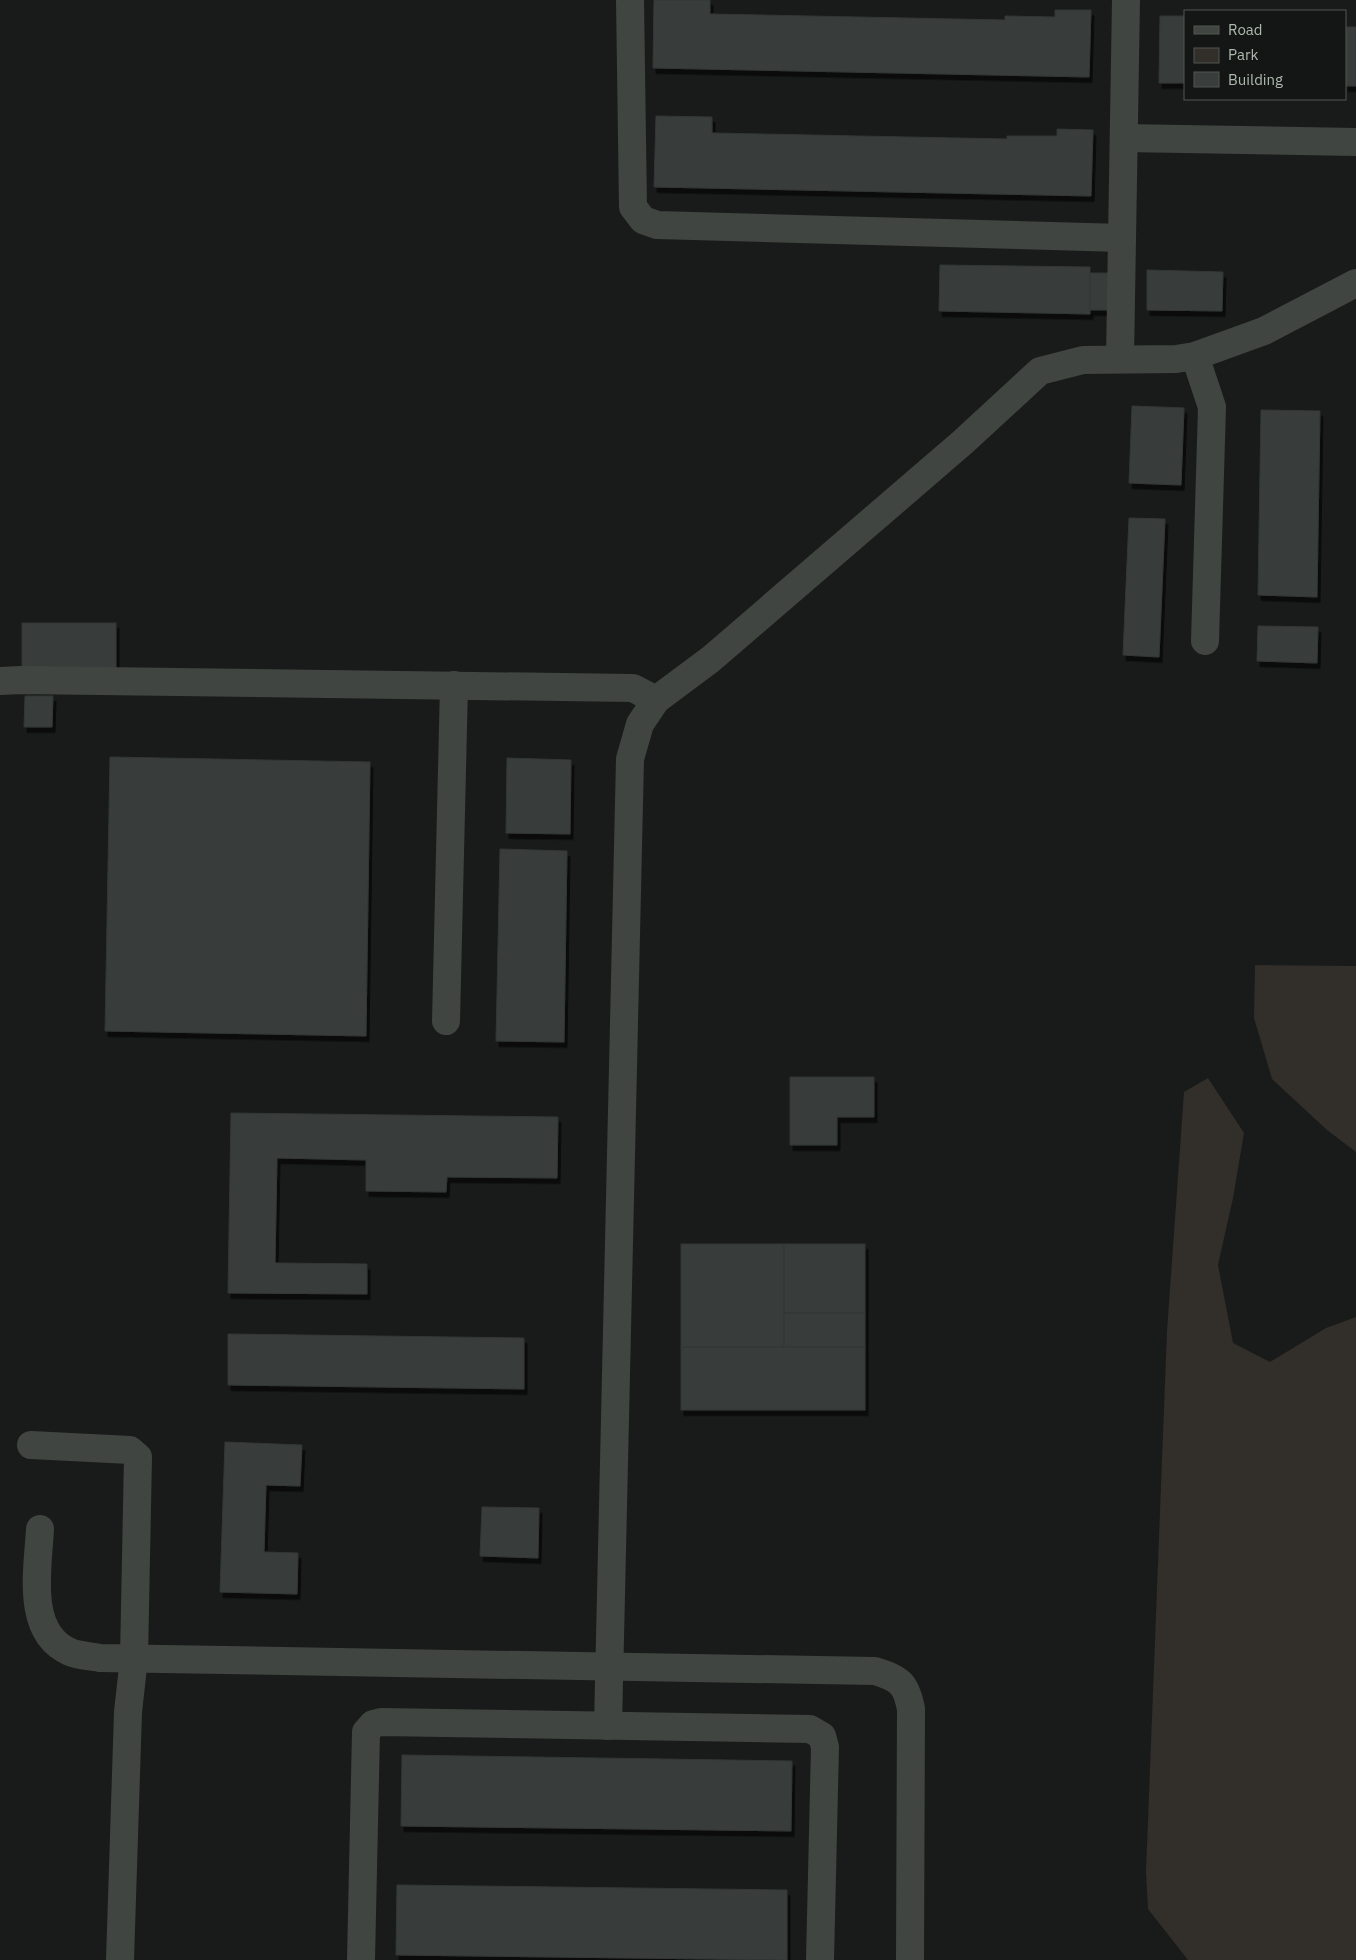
<svg xmlns="http://www.w3.org/2000/svg" width="1356" height="1960" viewBox="0 0 1356 1960" font-family="'IBM Plex Sans',sans-serif">
	<defs>
		<filter id="shadow"><feDropShadow dx="3" dy="5.5" stdDeviation="0" flood-color="#0009"/></filter>
	</defs>
	<rect width="100%" height="100%" fill="#191b1a"/>
	<g fill="#322e2a">
		<polygon points="1255,965 1356,966 1356,1152 1327,1130 1272,1079 1254,1018"/>
		<polygon points="1208,1078 1244,1133 1233,1198 1218,1265 1233,1343 1270,1362 1326,1328 1356,1317 1356,1960 1188,1960 1148,1909 1146,1872 1167,1331 1184,1092"/>
	</g>
	<g fill="#393d3b" stroke="#333735" filter="url(#shadow)">
		<polygon points="654,0 710,0 710,14 1005,20 1005,16 1055,17 1055,10 1091,10 1089,77 653,68"/>
		<polygon points="1160,16 1185,16 1185,83 1159,83"/>
		<rect x="1345" y="27" width="11" height="59"/>
		<polygon points="656,116 712,117 712,133 1007,139 1007,136 1057,136 1057,129 1093,130 1091,196 654,187"/>
		<polygon points="940,265 1090,267 1090,314 939,311"/>
		<polygon points="1147,270 1223,272 1222,311 1147,310"/>
		<polygon points="1090,273 1111,273 1110,310 1090,310"/>
		<polygon points="1132,406 1184,408 1181,485 1129,483"/>
		<polygon points="1261,410 1320,411 1317,597 1258,595"/>
		<polygon points="1129,518 1165,519 1159,657 1123,655"/>
		<rect x="22" y="623" width="94" height="46"/>
		<polygon points="1258,626 1318,627 1317,663 1257,661"/>
		<polygon points="25,696 53,696 52,727 24,727"/>
		<polygon points="110,757 370,762 366,1036 105,1031"/>
		<polygon points="507,758 571,760 570,834 506,833"/>
		<polygon points="500,849 567,851 564,1042 496,1041"/>
		<polygon points="790,1077 874,1077 874,1117 837,1117 837,1145 790,1145"/>
		<polygon points="231,1113 558,1117 557,1178 447,1177 446,1192 366,1191 366,1160 277,1158 275,1263 367,1264 367,1294 228,1293"/>
		<rect x="681" y="1244" width="103" height="103"/>
		<rect x="784" y="1244" width="81" height="69"/>
		<rect x="784" y="1313" width="81" height="34"/>
		<polygon points="228,1334 524,1338 524,1389 228,1385"/>
		<rect x="681" y="1347" width="184" height="63"/>
		<polygon points="225,1442 302,1445 300,1486 266,1485 264,1552 298,1553 297,1594 220,1592"/>
		<polygon points="482,1507 539,1508 538,1558 480,1556"/>
		<polygon points="402,1755 792,1761 791,1831 401,1826"/>
		<polygon points="397,1885 787,1890 787,1960 396,1955"/>
	</g>
	<g fill="none" stroke-linecap="round" stroke-linejoin="round">
		<g stroke="#404541" stroke-width="28">
			<polyline points="630,0 633,207 643,220 657,225 1122,238"/>
			<polyline points="1124,138 1356,142"/>
			<polyline points="1195,356 1212,407 1205,641"/>
			<polyline points="1120,359 1126,0"/>
			<polyline points="0,681 21,680 633,688 656,700"/>
			<polyline points="446,1021 454,685"/>
			<polyline points="31,1445 130,1450 138,1457 134,1658 128,1712 120,1960"/>
			<path d="M 40,1529 C 38,1568 25,1633 70,1652 C 79,1656 91,1656 100,1658 L 875,1671 C 900,1679 906,1683 911,1709 L 910,1960"/>
			<polyline points="608,1726 630,759 640,724 656,700 711,659 963,442 1040,371 1083,360 1176,359 1195,356 1264,331 1356,283"/>
			<polyline points="361,1960 366,1732 373,1724 381,1722 810,1729 822,1736 825,1747 820,1960"/>
		</g>
	</g>
	<rect x="1184" y="10" width="162" height="90" fill="#141615" stroke="#515753"/>
	<rect x="1194" y="26" width="25" height="8" fill="#404541" stroke="#515753"/>
	<text x="1228" y="35" font-size="15" fill="#adb9af">Road</text>
	<rect x="1194" y="48" width="25" height="15" fill="#322e2a" stroke="#515753"/>
	<text x="1228" y="60" font-size="15" fill="#adb9af">Park</text>
	<rect x="1194" y="72" width="25" height="15" fill="#393d3b" stroke="#515753"/>
	<text x="1228" y="85" font-size="15" fill="#adb9af">Building</text>
</svg>
